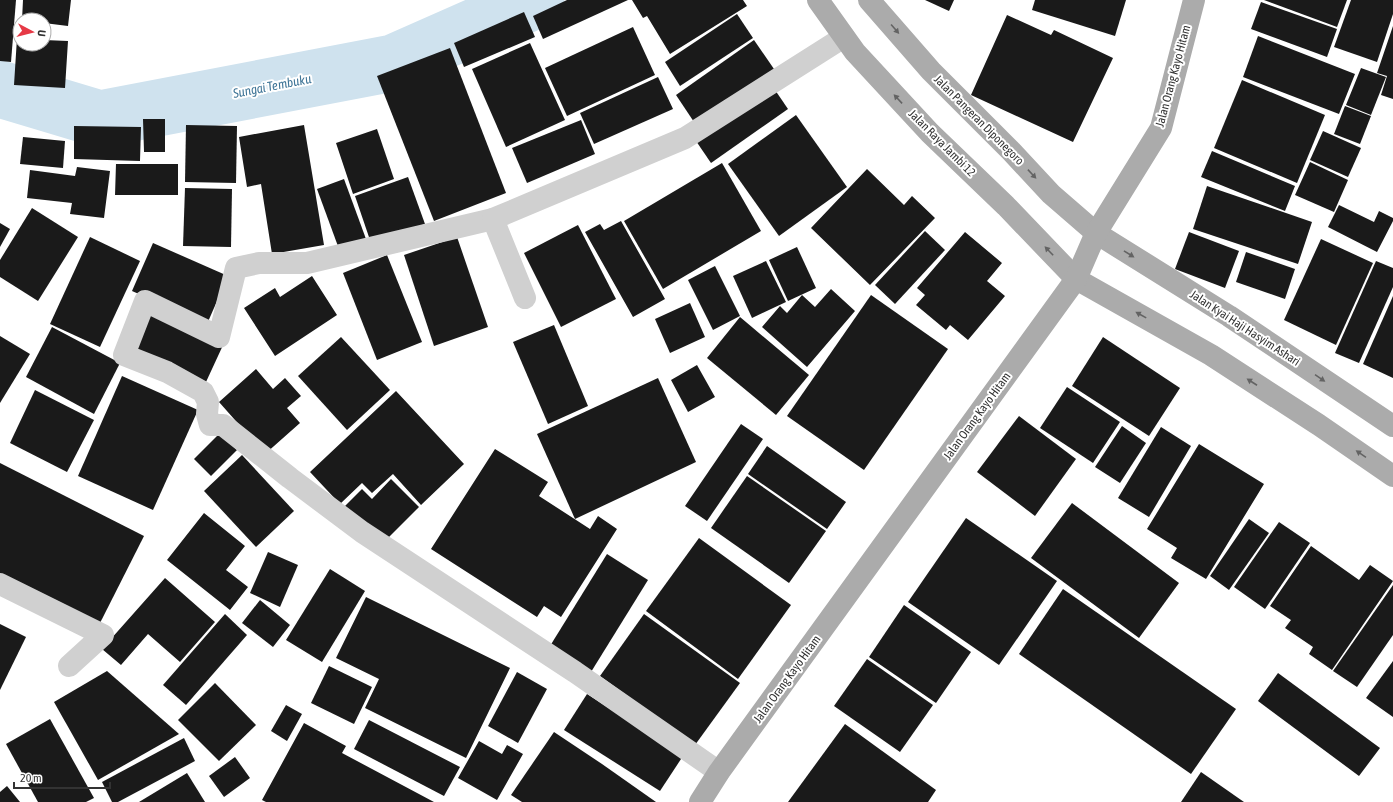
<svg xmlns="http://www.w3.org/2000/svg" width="1393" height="802" viewBox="0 0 1393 802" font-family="'Asap Condensed',sans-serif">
	<rect width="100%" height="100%" fill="#fff"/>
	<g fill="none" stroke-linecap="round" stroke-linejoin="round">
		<polyline stroke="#cfe2ee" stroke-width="57" points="0,89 100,119 393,63 536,0"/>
	</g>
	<g fill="#1a1a1a">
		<polygon points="0,0 16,0 11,62 0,61"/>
		<polygon points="23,0 71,0 68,26 44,23 44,20 22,20"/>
		<polygon points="567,0 628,0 543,39 533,16"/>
		<polygon points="632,0 743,0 747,6 670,54 647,16 643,18"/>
		<polygon points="925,0 954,0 949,11"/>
		<polygon points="1035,0 1126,0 1115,36 1032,10"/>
		<polygon points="1264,0 1347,0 1337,27"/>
		<polygon points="1351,0 1393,0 1393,14 1377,62 1334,47"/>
		<polygon points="1261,2 1337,29 1327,57 1251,29"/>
		<polygon points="524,12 535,37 464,67 454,43"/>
		<polygon points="737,14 753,38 680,86 665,62"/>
		<polygon points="1007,15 1051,35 1054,30 1113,58 1073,142 971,95"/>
		<polygon points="1393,26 1393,99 1381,95 1387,76 1377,73"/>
		<polygon points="633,27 655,75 567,116 545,68"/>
		<polygon points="1258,36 1355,74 1339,114 1243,77"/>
		<polygon points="17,38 20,38 20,44 44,44 44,40 68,41 65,88 14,85"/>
		<polygon points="754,40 774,69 696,125 676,95"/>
		<polygon points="530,43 565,120 506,147 472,69"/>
		<polygon points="450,48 506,193 434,221 377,76"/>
		<polygon points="1361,68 1386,77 1371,115 1346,105"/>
		<polygon points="658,77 673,109 594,144 580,113"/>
		<polygon points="1242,80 1325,115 1297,183 1214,148"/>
		<polygon points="773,87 788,109 711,163 696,141"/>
		<polygon points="1345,106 1371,116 1360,144 1334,134"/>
		<polygon points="796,115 847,187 779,236 728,164"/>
		<polygon points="143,119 165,119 165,152 144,152"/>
		<polygon points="581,120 595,154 527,183 512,148"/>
		<polygon points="186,125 237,126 236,183 185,182"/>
		<polygon points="304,125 324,245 272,254 261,184 247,187 239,137"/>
		<polygon points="74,126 141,127 140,161 74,159"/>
		<polygon points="377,129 394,179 353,194 336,143"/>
		<polygon points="1323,131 1361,148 1348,177 1310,160"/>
		<polygon points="23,137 65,141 63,168 20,164"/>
		<polygon points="1212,151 1295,186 1285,211 1201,177"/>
		<polygon points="1310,162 1348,180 1334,212 1295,195"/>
		<polygon points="722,163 761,231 663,289 624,221"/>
		<polygon points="116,164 178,164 178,195 115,195"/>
		<polygon points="77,167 110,171 104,218 70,214 72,203 27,198 30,170 75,176"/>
		<polygon points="867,169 904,205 912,196 935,218 870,285 811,228"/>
		<polygon points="408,177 425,224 371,243 355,196"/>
		<polygon points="344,179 366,239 339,249 317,189"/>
		<polygon points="1207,186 1312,222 1298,264 1193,229"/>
		<polygon points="185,188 232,189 231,247 183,246"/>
		<polygon points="1339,205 1374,222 1379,211 1393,218 1393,221 1377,252 1328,227"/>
		<polygon points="32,208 78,237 38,301 0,277 0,260"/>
		<polygon points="621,221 665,299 633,317 585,232 600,224 604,230"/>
		<polygon points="0,223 10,229 0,247"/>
		<polygon points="578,225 616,299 561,327 524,253"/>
		<polygon points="925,231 945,250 895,304 875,285"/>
		<polygon points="965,232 1002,263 987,281 1005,296 968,340 950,325 946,330 916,305 925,295 917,288"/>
		<polygon points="1189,232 1239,251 1225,288 1175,269"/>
		<polygon points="90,237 140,261 100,347 50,324"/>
		<polygon points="457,237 488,327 434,346 404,255"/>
		<polygon points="1321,239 1373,263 1336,345 1284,320"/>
		<polygon points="153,243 228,276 207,324 132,291"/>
		<polygon points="797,247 816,288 788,301 769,260"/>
		<polygon points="1246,252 1295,269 1285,299 1236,282"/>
		<polygon points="387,255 422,342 377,360 343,273"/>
		<polygon points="766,261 786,302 752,318 733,276"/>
		<polygon points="1376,261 1393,268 1393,287 1359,363 1335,353"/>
		<polygon points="715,266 740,316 713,330 688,280"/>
		<polygon points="312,276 337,315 275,356 244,308 275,288 280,297"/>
		<polygon points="831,289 855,311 807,367 762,327 780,306 787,313 802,295 815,307"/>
		<polygon points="871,295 948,349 864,470 787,416"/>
		<polygon points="1393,296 1393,378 1363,364"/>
		<polygon points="690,303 705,337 670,353 655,319"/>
		<polygon points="148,309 224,343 206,382 131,349"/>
		<polygon points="740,317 809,375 776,415 707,358"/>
		<polygon points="554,325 588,406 548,424 513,342"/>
		<polygon points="52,327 120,363 94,414 26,377"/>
		<polygon points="0,336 30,354 0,403"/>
		<polygon points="341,337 390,390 347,430 298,376"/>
		<polygon points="1103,337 1180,388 1149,436 1072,386"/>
		<polygon points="697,365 715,397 688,412 671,380"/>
		<polygon points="256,369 273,389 285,378 301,396 287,408 300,423 265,454 219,402"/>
		<polygon points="122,376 198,410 153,510 78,476"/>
		<polygon points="658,378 696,462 575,519 537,434"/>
		<polygon points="1067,387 1120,422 1093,463 1040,428"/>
		<polygon points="35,390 94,420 67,472 10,443"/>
		<polygon points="396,391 464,464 421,505 393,474 372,493 362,483 340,504 310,472"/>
		<polygon points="1019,416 1076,459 1035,516 977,472"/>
		<polygon points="741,424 763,439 707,521 685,506"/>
		<polygon points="1122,426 1146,443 1120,483 1095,467"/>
		<polygon points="1161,427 1191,446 1149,517 1118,498"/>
		<polygon points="220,433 237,450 211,476 194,459"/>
		<polygon points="1199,444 1264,484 1206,579 1171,558 1177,548 1147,529"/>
		<polygon points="767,446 846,502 827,529 748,474"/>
		<polygon points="495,449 548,482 539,496 590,529 598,516 617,529 561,617 544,606 537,617 431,549"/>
		<polygon points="242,455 294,511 256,547 204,491"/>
		<polygon points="0,463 144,536 99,625 0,575"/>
		<polygon points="747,476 826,531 789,583 711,528"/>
		<polygon points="391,479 419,507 382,544 344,507 362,489 372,499"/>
		<polygon points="1072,503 1179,583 1139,638 1031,558"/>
		<polygon points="204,513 245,546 226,570 248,587 230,610 167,560"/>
		<polygon points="966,518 1057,581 999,665 908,602"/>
		<polygon points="1249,519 1269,533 1229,590 1210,576"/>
		<polygon points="1279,522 1310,543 1265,609 1234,587"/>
		<polygon points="699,538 791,605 738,679 646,611"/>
		<polygon points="1311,546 1359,580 1370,565 1393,581 1332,670 1309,654 1313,647 1285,628 1291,620 1270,606"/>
		<polygon points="268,552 298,565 280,607 250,593"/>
		<polygon points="607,554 648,580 591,672 550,646"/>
		<polygon points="330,569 365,591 322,662 286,640"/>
		<polygon points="165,578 215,622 180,662 148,634 121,665 102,649"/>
		<polygon points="1393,585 1393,635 1357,687 1333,671"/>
		<polygon points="1063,589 1236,709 1191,774 1019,654"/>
		<polygon points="366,597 510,668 466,758 365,708 379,679 336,658"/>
		<polygon points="260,600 290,625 273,647 242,623"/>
		<polygon points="904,605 971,652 936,703 869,657"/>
		<polygon points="225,614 247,635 186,705 163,685"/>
		<polygon points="644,614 740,683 695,745 600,676"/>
		<polygon points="0,624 26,637 0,690"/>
		<polygon points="867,659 933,705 900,752 834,706"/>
		<polygon points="1393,661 1393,717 1366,698"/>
		<polygon points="329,666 372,687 354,724 311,703"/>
		<polygon points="107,671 179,734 98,780 54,702"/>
		<polygon points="517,672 547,689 518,743 488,726"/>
		<polygon points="1278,673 1380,748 1359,776 1258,701"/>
		<polygon points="215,683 256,725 219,761 178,720"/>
		<polygon points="587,694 683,756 660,791 564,730"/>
		<polygon points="286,705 302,714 287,741 271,731"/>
		<polygon points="50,719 94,798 86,802 38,802 6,744"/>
		<polygon points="369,720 460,767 444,796 354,749"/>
		<polygon points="304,723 346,746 342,753 434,802 266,802 262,800"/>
		<polygon points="845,724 936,790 928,802 788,802"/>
		<polygon points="554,732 602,764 656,802 522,802 511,795"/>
		<polygon points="184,738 195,761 118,802 112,802 102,782"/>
		<polygon points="479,741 502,754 507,745 523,754 497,800 458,778"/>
		<polygon points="235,757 250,778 224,797 209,776"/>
		<polygon points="1201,772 1244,802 1181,802"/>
		<polygon points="187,773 205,802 139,802"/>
		<polygon points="7,786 20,802 0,802 0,792"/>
	</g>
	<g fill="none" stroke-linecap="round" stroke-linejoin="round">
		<g stroke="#d0d0d0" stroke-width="22">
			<polyline points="493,219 307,263 259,263 236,268 219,337 145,301 124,355 167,372 203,392 208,402 207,414 210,425 223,425 290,478 362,532 575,672 719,772"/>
			<polyline points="525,298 493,219 685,138 844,37"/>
			<polyline points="0,584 103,635 69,666"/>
		</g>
		<g stroke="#ababab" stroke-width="22">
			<polyline points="818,0 855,52 930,133 1006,206 1076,279 1211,355 1319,425 1393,476"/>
			<polyline points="869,0 931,71 1011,151 1051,194 1096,233 1229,316 1393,426"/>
			<polyline points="700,802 719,772 1076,279 1096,233 1161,128 1194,0"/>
		</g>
	</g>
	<defs><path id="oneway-solid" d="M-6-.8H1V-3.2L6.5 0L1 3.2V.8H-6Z"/></defs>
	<g fill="#636363">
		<use href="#oneway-solid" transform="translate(895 29) rotate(49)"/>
		<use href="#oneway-solid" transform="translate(898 99) rotate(-133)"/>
		<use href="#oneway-solid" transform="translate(1032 174) rotate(47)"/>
		<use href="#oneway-solid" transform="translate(1049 251) rotate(-134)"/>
		<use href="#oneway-solid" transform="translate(1129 254) rotate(32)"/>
		<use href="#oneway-solid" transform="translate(1141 315) rotate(-151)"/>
		<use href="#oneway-solid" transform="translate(1320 378) rotate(34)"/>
		<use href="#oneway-solid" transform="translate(1252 382) rotate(-147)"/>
		<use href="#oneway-solid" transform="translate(1361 454) rotate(-146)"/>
	</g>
	<g text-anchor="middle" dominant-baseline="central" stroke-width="4" stroke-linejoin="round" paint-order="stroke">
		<g font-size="12" fill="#333" stroke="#fff">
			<text transform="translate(1173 76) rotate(-75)">Jalan Orang Kayo Hitam</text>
			<text transform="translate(979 120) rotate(45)">Jalan Pangeran Diponegoro</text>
			<text transform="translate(942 143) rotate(45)">Jalan Raya Jambi 12</text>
			<text transform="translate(1245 328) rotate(33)">Jalan Kyai Haji Hasyim Ashari</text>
			<text transform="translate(977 416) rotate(-54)">Jalan Orang Kayo Hitam</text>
			<text transform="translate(787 679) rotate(-54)">Jalan Orang Kayo Hitam</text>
		</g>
		<g font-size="13" font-style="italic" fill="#3f7597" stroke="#fff">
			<text transform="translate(272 86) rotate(-11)">Sungai Tembuku</text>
		</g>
	</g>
	<g transform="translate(32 32) rotate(97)"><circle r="19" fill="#ffffff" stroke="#adadad"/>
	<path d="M0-3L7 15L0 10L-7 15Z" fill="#e63946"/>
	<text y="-6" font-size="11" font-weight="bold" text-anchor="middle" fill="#333333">U</text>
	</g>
	<path d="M14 782v6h96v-6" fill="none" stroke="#333333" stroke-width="2"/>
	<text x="20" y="782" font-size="12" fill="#333333" stroke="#ffffff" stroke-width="3" paint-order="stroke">20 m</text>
</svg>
